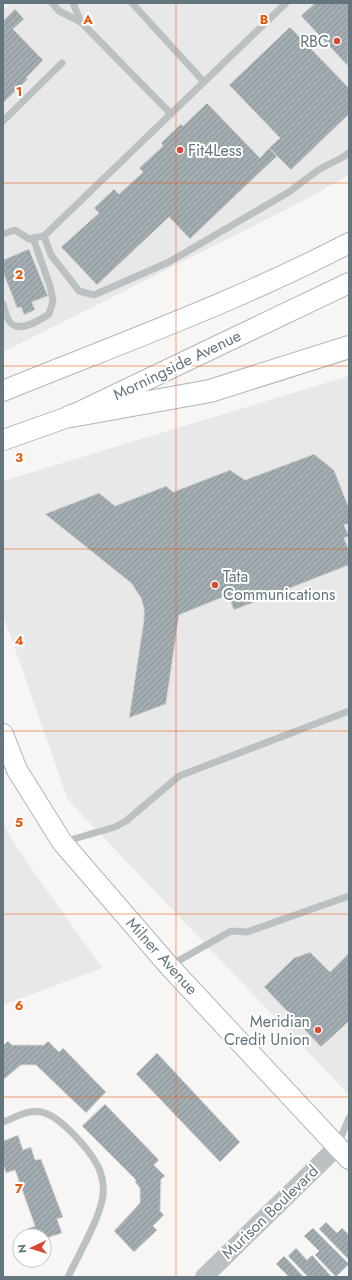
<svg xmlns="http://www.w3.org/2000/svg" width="352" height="1280" viewBox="0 0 352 1280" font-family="Jost,sans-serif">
	<defs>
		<pattern id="building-hatch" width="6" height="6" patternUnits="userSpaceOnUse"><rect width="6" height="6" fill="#a3adb1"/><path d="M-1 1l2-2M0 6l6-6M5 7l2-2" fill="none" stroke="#889195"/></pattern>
	</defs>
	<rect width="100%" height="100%" fill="#f7f6f4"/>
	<g fill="#e7e8e7">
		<polygon points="10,3 349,3 349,175 301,202 3,352 3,10"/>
		<polygon points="349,376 349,1095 68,800 3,615 3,481"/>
		<polygon points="3,823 19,851 102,968 3,1005"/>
	</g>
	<g fill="url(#building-hatch)" stroke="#d8d8d6">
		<polygon points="315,3 349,3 348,66 301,16"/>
		<polygon points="15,9 24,19 13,29 43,60 26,78 28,79 3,103 3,21"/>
		<polygon points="290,27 349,88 349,114 291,170 269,148 280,138 229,85"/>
		<polygon points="207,103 260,158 269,148 277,156 190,239 169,217 97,285 61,247 99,213 94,208 114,189 119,194 143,172 139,168 163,146 161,143 181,124 183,126"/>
		<polygon points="29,249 48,296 32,302 35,310 24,315 21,307 17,308 3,272 3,260"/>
		<polygon points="314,454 334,470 349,508 349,524 344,525 349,536 344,538 349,550 349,565 234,610 228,595 179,615 166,704 129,718 144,619 144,609 141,598 131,583 45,514 99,493 115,506 166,486 173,492 230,470 245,480"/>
		<polygon points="310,952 330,972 349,953 349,1021 321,1047 264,987 294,958"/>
		<polygon points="8,1041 12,1045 44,1045 48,1041 59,1052 63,1048 106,1092 86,1113 36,1065 21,1065 3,1080 3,1046"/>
		<polygon points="157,1053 240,1142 220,1162 136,1074"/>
		<polygon points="105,1104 159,1160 154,1165 165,1176 161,1179 160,1211 164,1215 153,1226 157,1230 134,1252 114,1231 140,1203 140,1188 135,1182 136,1180 82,1126"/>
		<polygon points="18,1135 23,1150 31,1147 35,1160 41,1159 63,1217 57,1219 62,1233 44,1239 44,1236 30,1236 27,1229 35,1226 15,1170 6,1173 3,1163 3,1141"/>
		<polygon points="326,1222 337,1233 342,1228 349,1235 349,1260 319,1229"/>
		<polygon points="313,1228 349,1264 336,1277 315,1255 319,1251 304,1236"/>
		<polygon points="296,1248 307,1260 312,1255 332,1277 308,1277 288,1256"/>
		<polygon points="284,1256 304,1277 289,1277 276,1264"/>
	</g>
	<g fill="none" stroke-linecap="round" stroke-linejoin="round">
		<defs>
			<g id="secondary">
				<path d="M 3,391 C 119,344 238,301 349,243"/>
				<polyline points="3,440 71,416 349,283"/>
				<polyline points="3,734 17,770 62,842 169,966 349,1159"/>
			</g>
			<polyline id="motorway" points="71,416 210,391 349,347"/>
		</defs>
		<use href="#secondary" stroke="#b0b7ba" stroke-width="22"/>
		<use href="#motorway" stroke="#b1b6b8" stroke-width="24"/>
		<g stroke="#bbc1c3" stroke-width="7">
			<polyline points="52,3 59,11 81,22 171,114"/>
			<polyline points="73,3 81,22"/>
			<polyline points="132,3 204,82"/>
			<polyline points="3,121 62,63"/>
			<polyline points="3,234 15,230 29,239 44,236 286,3"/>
			<polyline points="44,236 51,255 79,291 94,295 169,262 289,192 318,170 343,157 349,153"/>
			<path d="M 3,304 C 5,309 6,318 10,322 C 19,334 40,320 49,314 L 53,301 L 50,286 L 33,238"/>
			<polyline points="63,842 115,827 126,821 179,776 349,711"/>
			<polyline points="171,965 231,931 247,932 349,896"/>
			<path d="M 3,1122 C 15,1118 28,1109 41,1112 C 60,1115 93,1153 100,1171 C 103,1179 104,1187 103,1195 C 101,1216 78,1256 68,1277"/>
			<polyline points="338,1144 349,1118"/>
		</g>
		<polyline stroke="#bbc1c3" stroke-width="18" points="204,1277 337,1147"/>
		<use href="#secondary" stroke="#fff" stroke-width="20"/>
		<use href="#motorway" stroke="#fff" stroke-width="22"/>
	</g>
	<path fill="none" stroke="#e8590c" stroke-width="1" stroke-opacity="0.55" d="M 176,3 L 176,1277M 3,183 L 349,183M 3,366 L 349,366M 3,549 L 349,549M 3,731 L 349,731M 3,914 L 349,914M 3,1097 L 349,1097"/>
	<g fill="#d64935" stroke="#fff" stroke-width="1.5">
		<circle cx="337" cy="41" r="4"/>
		<circle cx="180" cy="150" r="4"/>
		<circle cx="215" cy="585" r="4"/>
		<circle cx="318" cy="1030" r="4"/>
	</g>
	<g text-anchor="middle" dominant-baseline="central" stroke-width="4" stroke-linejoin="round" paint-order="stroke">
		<g font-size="16" fill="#64757d" stroke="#fff" text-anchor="end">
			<text x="329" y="41">RBC</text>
			<text x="188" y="150" text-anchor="start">Fit4Less</text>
			<text x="223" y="576" text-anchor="start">Tata<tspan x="223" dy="18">Communications</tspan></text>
			<text x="310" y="1021">Meridian<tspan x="310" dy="18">Credit Union</tspan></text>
		</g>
		<g font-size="16" fill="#64757d" stroke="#fff">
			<text transform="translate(177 365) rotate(-26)">Morningside Avenue</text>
			<text transform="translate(162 956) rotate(48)">Milner Avenue</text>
			<text transform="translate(270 1212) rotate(-44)">Murison Boulevard</text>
		</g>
	</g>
	<g font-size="13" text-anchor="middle" font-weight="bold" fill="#e8590c" stroke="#fff" stroke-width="4" stroke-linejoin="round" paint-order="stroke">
		<text x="88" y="24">A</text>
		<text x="264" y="24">B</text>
		<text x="19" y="96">1</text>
		<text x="19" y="279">2</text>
		<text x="19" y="462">3</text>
		<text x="19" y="645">4</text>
		<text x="19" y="827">5</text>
		<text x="19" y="1010">6</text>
		<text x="19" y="1193">7</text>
	</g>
	<rect width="352" height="1280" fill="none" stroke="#64757d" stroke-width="8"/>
	<g transform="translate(32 1248) rotate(266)"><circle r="19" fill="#ffffff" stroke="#c1c8cb"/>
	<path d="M0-3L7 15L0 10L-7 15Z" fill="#d64935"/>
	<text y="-6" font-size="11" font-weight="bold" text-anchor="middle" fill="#64757d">N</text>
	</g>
</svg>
